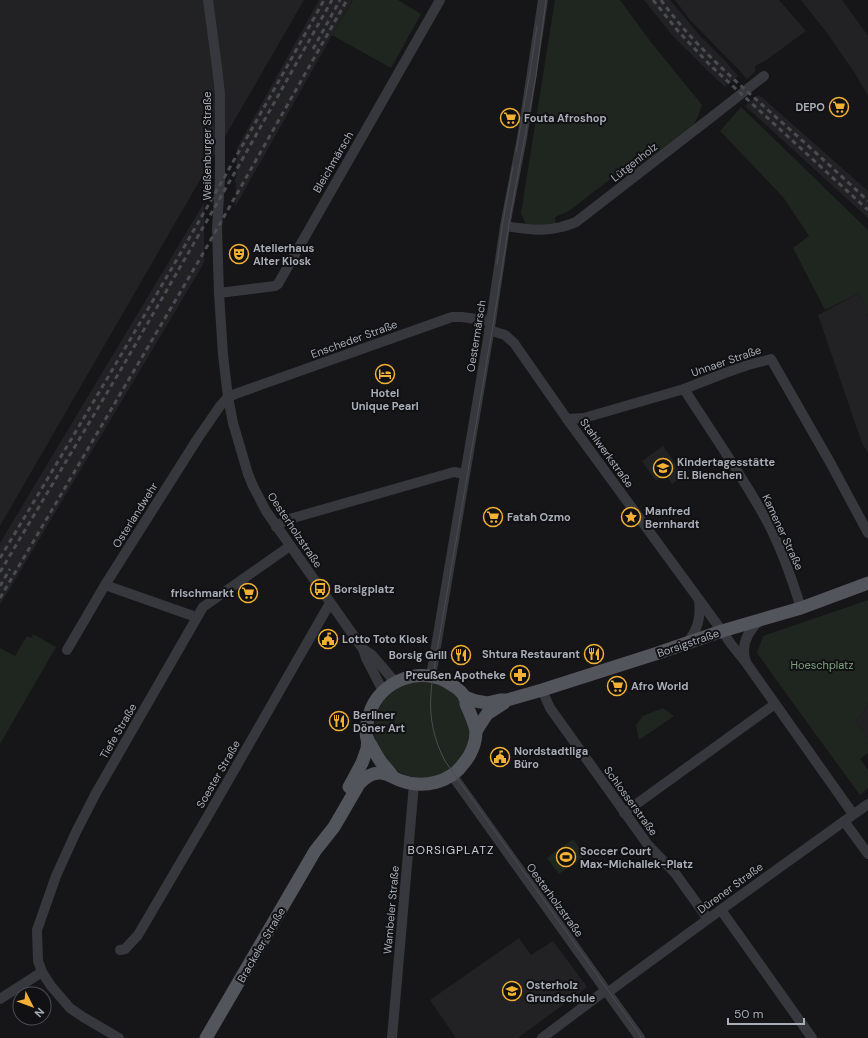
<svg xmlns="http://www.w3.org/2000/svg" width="868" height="1038" viewBox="0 0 868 1038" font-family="'DM Sans',sans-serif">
	<rect width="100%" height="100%" fill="#161618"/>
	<g fill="#222225">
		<polygon points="0,0 304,0 0,526"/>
		<polygon points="319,0 352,0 235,207 236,183 234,181 236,177 237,148"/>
		<polygon points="644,0 670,0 700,36 726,62 738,76 725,87 707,70 672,35"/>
		<polygon points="675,0 779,0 806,31 765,61 755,66 755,72 747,79 738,69 690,20"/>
		<polygon points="801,0 842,0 866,33 868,36 868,96 855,73 827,33"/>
		<polygon points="758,95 764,99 868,191 868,218 745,106"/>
		<polygon points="204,203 204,263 0,605 0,543"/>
		<polygon points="859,293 866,306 868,317 868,453 862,443 818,315"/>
		<polygon points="663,446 684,476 672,484 665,474 656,481 642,461"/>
		<polygon points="868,703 868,738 855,720 863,714"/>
		<polygon points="519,938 531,955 553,941 587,987 518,1038 456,1038 430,1000"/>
	</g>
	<g fill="#1e261f">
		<polygon points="353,0 398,0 421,14 391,68 332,35"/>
		<polygon points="555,0 620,0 650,41 702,105 698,116 692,128 627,178 622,170 569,211 555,217 556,224 544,226 526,225 521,213"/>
		<polygon points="741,107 868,230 868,317 866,306 859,293 825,310 793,248 809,236 783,197 720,131"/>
		<polygon points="868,600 868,703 863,714 855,720 868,738 868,753 860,759 868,770 868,788 860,795 822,743 757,653 763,636"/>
		<polygon points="33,634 56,647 0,744 0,648 15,656 27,636 31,638"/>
		<circle cx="422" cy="730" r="48"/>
		<polygon points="663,708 674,716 639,740 636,725 643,716"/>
		<polygon points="573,839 585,856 559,874 547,858"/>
	</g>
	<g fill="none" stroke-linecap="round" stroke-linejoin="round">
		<g stroke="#37383d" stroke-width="10">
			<polyline points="208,0 217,67 220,94 220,179 217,229 219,293 223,355 228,397 233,423 248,474 253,486 266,511 363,649 366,658 383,691"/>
			<path d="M 505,226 C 524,229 543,232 561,227 C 566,226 571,224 576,222 L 713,116 L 764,76"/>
			<polyline points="219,293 275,286 278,284 440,0"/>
			<polyline points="489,330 505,335 514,343 567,419 722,631 731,644 747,664 853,814"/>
			<path d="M 684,389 C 712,433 743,476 768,523 C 782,550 792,579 801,608"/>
			<polyline points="567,419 584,418 684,389 725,373 748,365 771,359 831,464 868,533"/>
			<polyline points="276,527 286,520 454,472 465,474"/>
			<polyline points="105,585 196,617"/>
			<path d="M 687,643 C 698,629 701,618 699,600"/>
			<polyline points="363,649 372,655 395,682"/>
			<polyline points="67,650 105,585 198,438 220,406 228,397 238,393 452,317 462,317 491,321"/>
			<path d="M 746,662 C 740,645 748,631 760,620"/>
			<polyline points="431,676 491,321 505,226 522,138 543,0"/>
			<polyline points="542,690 550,708 648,845 675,873 708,919"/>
			<polyline points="452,775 640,1038"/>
			<polyline points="624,813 775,704"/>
			<polyline points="844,821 868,854"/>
			<polyline points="721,910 812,1038"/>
			<polyline points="120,950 125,949 138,935 209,814 330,603"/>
			<polyline points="607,993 708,919 868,804"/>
			<polyline points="0,999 42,972"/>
			<polyline points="119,1038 83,1017 70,1008 51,986 42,972 38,961 37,930 56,876 76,832 96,793 203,607 290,546"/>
			<polyline points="392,1038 414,784"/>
			<polyline points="542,1038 606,990"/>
		</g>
		<g stroke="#53555c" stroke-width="13">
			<polyline points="465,697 476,701 487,703 500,700 507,700 542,690 658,653 722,631 801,608 868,583"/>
			<polyline points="476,731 487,714 504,703"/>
			<polyline points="349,787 362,763 367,749 368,739"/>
			<path d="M 206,1038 L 315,851 L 334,827 L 359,784 C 365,777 372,772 382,773 C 389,774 395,779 402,781 C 424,789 451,782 464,763 C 471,755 476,743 476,732 C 476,728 473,722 472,718 C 470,713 468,708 466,704 C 466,702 466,700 465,698 C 463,693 457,688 452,685 C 422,664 379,680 369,715 C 367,722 365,732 367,739 C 368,742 371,744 372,747 C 375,752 378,758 381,762 C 385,767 389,771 393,777"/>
		</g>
		<g stroke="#4a4c52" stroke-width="1">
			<path d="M 546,0 L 536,76 L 511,212 L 492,331 L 435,663 C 434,674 431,684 431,694 C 429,718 434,740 445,761 L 642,1038"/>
			<polyline points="516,152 530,72 537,26"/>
			<polyline points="497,264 503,221 513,166"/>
		</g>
		<g stroke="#4a4c52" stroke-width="3" stroke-dasharray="5 4" stroke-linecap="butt">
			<polyline points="653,0 678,31 711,66 868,210"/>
			<path d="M 661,0 C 691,42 731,77 769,111 C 802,140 835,170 868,201"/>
			<polyline points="313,49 340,0"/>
			<path d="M 0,558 C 111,374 220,188 324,0"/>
			<polyline points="0,572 120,371 238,167 332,0"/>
			<polyline points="0,586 10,569"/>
			<polyline points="0,598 201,257 347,0"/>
		</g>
	</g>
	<defs>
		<symbol id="supermarket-ring" viewBox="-11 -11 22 22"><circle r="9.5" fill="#111113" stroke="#f2b134" stroke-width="1.5"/><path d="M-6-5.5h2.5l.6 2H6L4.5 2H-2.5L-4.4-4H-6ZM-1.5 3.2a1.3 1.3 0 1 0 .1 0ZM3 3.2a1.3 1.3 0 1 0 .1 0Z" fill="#f2b134"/></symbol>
		<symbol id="theatre-ring" viewBox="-11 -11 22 22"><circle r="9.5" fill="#111113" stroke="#f2b134" stroke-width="1.5"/><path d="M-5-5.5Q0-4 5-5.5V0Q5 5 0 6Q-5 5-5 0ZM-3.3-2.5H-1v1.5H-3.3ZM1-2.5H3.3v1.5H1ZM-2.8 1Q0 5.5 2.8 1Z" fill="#f2b134"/></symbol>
		<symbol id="hotel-ring" viewBox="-11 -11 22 22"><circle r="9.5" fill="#111113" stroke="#f2b134" stroke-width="1.5"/><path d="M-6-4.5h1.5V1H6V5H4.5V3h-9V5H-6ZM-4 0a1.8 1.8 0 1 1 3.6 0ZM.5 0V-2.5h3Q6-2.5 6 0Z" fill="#f2b134"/></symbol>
		<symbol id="school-ring" viewBox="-11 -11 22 22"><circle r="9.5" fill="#111113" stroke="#f2b134" stroke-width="1.5"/><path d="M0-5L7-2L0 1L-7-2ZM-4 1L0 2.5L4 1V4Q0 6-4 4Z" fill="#f2b134"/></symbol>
		<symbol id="sight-ring" viewBox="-11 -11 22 22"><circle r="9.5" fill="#111113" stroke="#f2b134" stroke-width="1.5"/><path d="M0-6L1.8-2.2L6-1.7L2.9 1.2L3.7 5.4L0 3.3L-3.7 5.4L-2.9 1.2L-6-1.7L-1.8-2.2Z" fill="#f2b134"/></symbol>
		<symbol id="bus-ring" viewBox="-11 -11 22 22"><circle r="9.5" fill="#111113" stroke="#f2b134" stroke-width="1.5"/><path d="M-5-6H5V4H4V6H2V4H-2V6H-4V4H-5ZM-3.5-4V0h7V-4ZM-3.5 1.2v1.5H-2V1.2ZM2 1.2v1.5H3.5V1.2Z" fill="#f2b134"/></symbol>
		<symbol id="civic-ring" viewBox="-11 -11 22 22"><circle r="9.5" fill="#111113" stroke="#f2b134" stroke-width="1.5"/><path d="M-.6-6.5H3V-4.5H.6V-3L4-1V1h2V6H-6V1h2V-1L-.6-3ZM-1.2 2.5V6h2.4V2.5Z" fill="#f2b134"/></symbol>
		<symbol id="restaurant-ring" viewBox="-11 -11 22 22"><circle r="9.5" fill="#111113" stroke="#f2b134" stroke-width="1.5"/><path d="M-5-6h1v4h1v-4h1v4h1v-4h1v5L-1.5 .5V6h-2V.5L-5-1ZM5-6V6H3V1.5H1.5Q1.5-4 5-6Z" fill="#f2b134"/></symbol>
		<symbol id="pharmacy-ring" viewBox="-11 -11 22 22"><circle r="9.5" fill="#111113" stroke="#f2b134" stroke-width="1.5"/><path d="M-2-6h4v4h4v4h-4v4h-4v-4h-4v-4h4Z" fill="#f2b134"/></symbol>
		<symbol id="stadium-ring" viewBox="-11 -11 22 22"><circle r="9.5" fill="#111113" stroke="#f2b134" stroke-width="1.5"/><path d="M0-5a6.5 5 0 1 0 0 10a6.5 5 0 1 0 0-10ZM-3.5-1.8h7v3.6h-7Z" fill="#f2b134"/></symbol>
	</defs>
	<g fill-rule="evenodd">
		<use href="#supermarket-ring" x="828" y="96" width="22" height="22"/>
		<use href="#supermarket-ring" x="499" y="107" width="22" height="22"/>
		<use href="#theatre-ring" x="228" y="243" width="22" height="22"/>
		<use href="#hotel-ring" x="374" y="363" width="22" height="22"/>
		<use href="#school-ring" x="652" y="457" width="22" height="22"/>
		<use href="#supermarket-ring" x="482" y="506" width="22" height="22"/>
		<use href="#sight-ring" x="620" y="506" width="22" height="22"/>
		<use href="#bus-ring" x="309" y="578" width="22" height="22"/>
		<use href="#supermarket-ring" x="237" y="582" width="22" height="22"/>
		<use href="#civic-ring" x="317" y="628" width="22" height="22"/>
		<use href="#restaurant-ring" x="583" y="643" width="22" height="22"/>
		<use href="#restaurant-ring" x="450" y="644" width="22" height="22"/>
		<use href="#pharmacy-ring" x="509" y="664" width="22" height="22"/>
		<use href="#supermarket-ring" x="606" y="675" width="22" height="22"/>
		<use href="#restaurant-ring" x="328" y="710" width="22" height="22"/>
		<use href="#civic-ring" x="489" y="746" width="22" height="22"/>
		<use href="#stadium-ring" x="555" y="846" width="22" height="22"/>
		<use href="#school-ring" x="501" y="980" width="22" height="22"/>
	</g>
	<g text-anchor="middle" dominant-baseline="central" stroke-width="4" stroke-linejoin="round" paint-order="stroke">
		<g font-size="11" font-weight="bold" fill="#a8adb8" stroke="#111113" text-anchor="start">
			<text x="825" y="107" text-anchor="end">DEPO</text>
			<text x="524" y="118">Fouta Afroshop</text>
			<text x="253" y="248">Atelierhaus<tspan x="253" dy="13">Alter Kiosk</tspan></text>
			<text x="385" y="393" text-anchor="middle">Hotel<tspan x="385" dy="13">Unique Pearl</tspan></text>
			<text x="677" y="462">Kindertagesstätte<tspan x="677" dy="13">EI. Bienchen</tspan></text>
			<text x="645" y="511">Manfred<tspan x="645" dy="13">Bernhardt</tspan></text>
			<text x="507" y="517">Fatah Ozmo</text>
			<text x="334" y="589">Borsigplatz</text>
			<text x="234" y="593" text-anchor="end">frischmarkt</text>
			<text x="342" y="639">Lotto Toto Kiosk</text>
			<text x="580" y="654" text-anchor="end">Shtura Restaurant</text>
			<text x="447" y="655" text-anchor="end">Borsig Grill</text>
			<text x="506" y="675" text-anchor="end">Preußen Apotheke</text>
			<text x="631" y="686">Afro World</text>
			<text x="353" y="715">Berliner<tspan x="353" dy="13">Döner Art</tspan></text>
			<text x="514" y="751">Nordstadtliga<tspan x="514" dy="13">Büro</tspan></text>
			<text x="580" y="851">Soccer Court<tspan x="580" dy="13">Max-Michallek-Platz</tspan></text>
			<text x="526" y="985">Osterholz<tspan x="526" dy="13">Grundschule</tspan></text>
		</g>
		<g font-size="11" fill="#a8adb8" stroke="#111113">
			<text transform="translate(207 146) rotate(-90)">Weißenburger Straße</text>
			<text transform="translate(333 162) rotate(-60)">Bleichmärsch</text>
			<text transform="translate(634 162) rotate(-38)">Lütgenholz</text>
			<text transform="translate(476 336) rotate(-81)">Oestermärsch</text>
			<text transform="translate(354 339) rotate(-20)">Enscheder Straße</text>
			<text transform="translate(726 361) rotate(-19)">Unnaer Straße</text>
			<text transform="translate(607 453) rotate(54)">Stahlwerkstraße</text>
			<text transform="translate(135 515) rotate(-58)">Osterlandwehr</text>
			<text transform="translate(295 530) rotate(56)">Oesterholzstraße</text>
			<text transform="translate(783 532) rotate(65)">Kamener Straße</text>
			<text transform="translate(688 643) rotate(-19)">Borsigstraße</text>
			<text transform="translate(118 731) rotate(-60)">Tiefe Straße</text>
			<text transform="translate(218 774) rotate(-60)">Soester Straße</text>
			<text transform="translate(631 801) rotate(54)">Schlosserstraße</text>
			<text transform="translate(730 888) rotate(-36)">Dürener Straße</text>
			<text transform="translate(555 900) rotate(54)">Oesterholzstraße</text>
			<text transform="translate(391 910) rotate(-85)">Wambeler Straße</text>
			<text transform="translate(261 945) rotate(-60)">Brackeler Straße</text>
		</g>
		<g font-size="11" fill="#7fa381" stroke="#111113">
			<text x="822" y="665">Hoeschplatz</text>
		</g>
		<g font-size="12" letter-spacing="1" fill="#c9ccd4" stroke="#111113">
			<text x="451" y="850">BORSIGPLATZ</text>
		</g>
	</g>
	<g transform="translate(32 1006) rotate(132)"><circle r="19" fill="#111113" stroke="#4d4f55"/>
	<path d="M0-3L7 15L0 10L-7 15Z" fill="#f2b134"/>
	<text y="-6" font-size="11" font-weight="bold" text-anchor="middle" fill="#a8adb8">N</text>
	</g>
	<path d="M728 1018v6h76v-6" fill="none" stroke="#a8adb8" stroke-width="2"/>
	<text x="734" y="1018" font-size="12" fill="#a8adb8" stroke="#111113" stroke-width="3" paint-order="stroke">50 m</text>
</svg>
